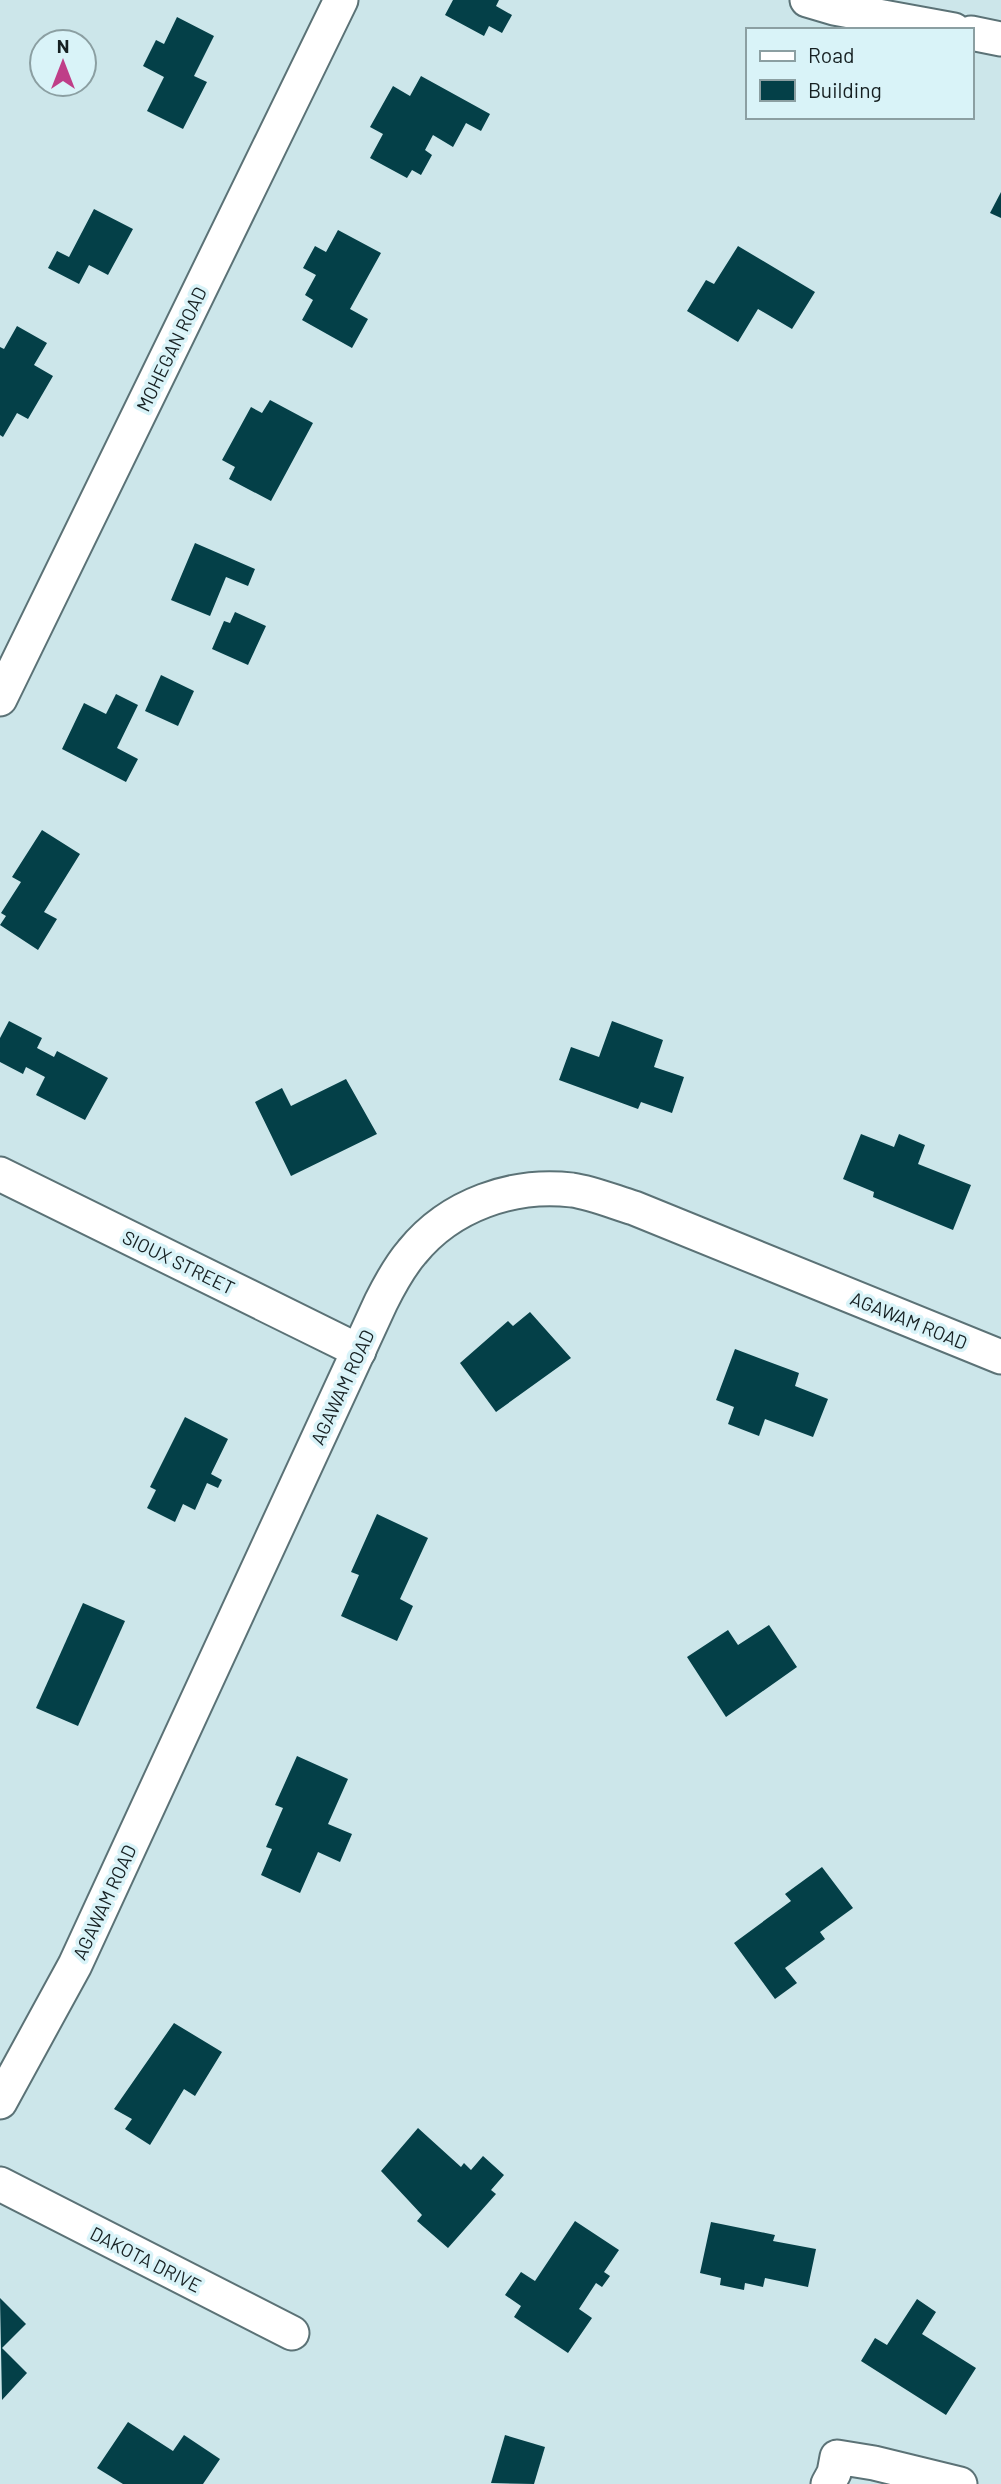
<svg xmlns="http://www.w3.org/2000/svg" width="1001" height="2484" viewBox="0 0 1001 2484" font-family="Barlow,sans-serif">
	<rect width="100%" height="100%" fill="#cce6ea"/>
	<g fill="#044048">
		<polygon points="453,0 499,0 496,6 512,15 502,33 489,26 484,36 445,15"/>
		<polygon points="177,17 214,36 194,76 207,82 183,129 147,111 164,77 143,66 156,40 164,44"/>
		<polygon points="421,76 490,114 481,131 466,123 453,147 433,135 425,150 432,155 421,175 412,170 407,178 370,158 383,134 370,127 393,86 410,96"/>
		<polygon points="1001,192 1001,218 990,213"/>
		<polygon points="94,209 133,229 108,275 89,265 79,284 48,268 57,251 69,257"/>
		<polygon points="338,230 381,253 350,309 368,319 352,348 302,320 313,300 305,295 316,275 303,268 315,246 326,252"/>
		<polygon points="738,246 815,292 792,329 758,309 738,342 687,311 706,280 714,284"/>
		<polygon points="17,326 47,343 34,365 53,376 28,419 17,413 3,437 0,435 0,347 4,349"/>
		<polygon points="270,400 313,423 271,501 229,479 235,467 222,460 251,407 262,413"/>
		<polygon points="195,543 255,569 248,586 226,577 210,616 171,600"/>
		<polygon points="235,612 266,626 248,665 212,649 224,621 230,623"/>
		<polygon points="161,675 194,691 178,726 145,711"/>
		<polygon points="116,694 138,705 117,748 138,759 126,782 62,749 84,703 106,714"/>
		<polygon points="42,830 80,854 44,912 57,919 38,950 0,925 6,916 1,913 21,882 12,877"/>
		<polygon points="9,1021 42,1038 37,1048 54,1057 57,1051 108,1078 85,1120 36,1095 45,1077 26,1067 23,1074 0,1062 0,1038"/>
		<polygon points="612,1021 663,1040 654,1067 684,1077 672,1113 641,1102 638,1109 559,1080 571,1047 599,1057"/>
		<polygon points="346,1079 377,1134 291,1176 255,1102 282,1088 291,1106"/>
		<polygon points="861,1134 894,1147 899,1134 925,1145 918,1164 971,1185 953,1230 873,1197 874,1192 843,1179"/>
		<polygon points="530,1312 571,1358 496,1412 460,1363 508,1321 513,1326"/>
		<polygon points="735,1349 799,1373 795,1386 828,1399 813,1437 765,1419 759,1436 728,1424 734,1407 716,1400"/>
		<polygon points="185,1417 228,1439 211,1474 222,1480 218,1488 207,1483 195,1510 183,1504 175,1522 147,1508 156,1490 150,1487"/>
		<polygon points="377,1514 428,1538 400,1599 413,1606 397,1641 341,1616 359,1575 351,1572"/>
		<polygon points="83,1603 125,1621 78,1726 36,1708"/>
		<polygon points="769,1625 797,1667 726,1717 687,1657 728,1630 738,1645"/>
		<polygon points="297,1756 348,1779 328,1824 352,1834 340,1862 318,1852 300,1893 261,1875 272,1849 266,1847 283,1808 275,1805"/>
		<polygon points="822,1867 853,1908 820,1932 825,1939 785,1968 797,1983 775,1999 734,1943 791,1901 785,1894"/>
		<polygon points="174,2023 222,2052 195,2096 184,2089 150,2145 125,2129 132,2119 114,2109"/>
		<polygon points="418,2128 461,2167 464,2163 471,2170 483,2156 504,2175 491,2190 496,2194 448,2248 417,2221 422,2215 381,2171"/>
		<polygon points="575,2221 619,2250 604,2272 610,2276 602,2287 596,2283 579,2309 592,2318 568,2353 514,2317 521,2306 505,2295 521,2272 535,2281"/>
		<polygon points="711,2222 775,2235 773,2241 816,2249 808,2287 765,2278 763,2287 745,2283 744,2290 720,2285 721,2278 700,2273"/>
		<polygon points="0,2298 26,2324 2,2348 27,2373 2,2400"/>
		<polygon points="917,2299 936,2312 922,2334 976,2368 946,2415 861,2361 875,2338 887,2345"/>
		<polygon points="128,2422 173,2451 184,2435 220,2459 203,2484 123,2484 97,2468"/>
		<polygon points="505,2435 545,2447 534,2484 491,2483"/>
	</g>
	<g fill="none" stroke-linecap="round" stroke-linejoin="round">
		<defs>
			<g id="street">
				<polyline points="807,0 834,8 954,30"/>
				<polyline points="971,33 1001,39"/>
				<polyline points="0,699 341,0"/>
				<polyline points="0,1174 359,1351"/>
				<path d="M 0,2102 L 75,1965 L 381,1302 C 390,1284 399,1267 412,1252 C 450,1205 513,1183 572,1190 C 593,1193 614,1202 634,1208 L 1001,1357"/>
				<polyline points="0,2184 292,2333"/>
				<polyline points="828,2484 834,2473 837,2457 874,2463 960,2484"/>
			</g>
		</defs>
		<use href="#street" stroke="#5b7276" stroke-width="37"/>
		<use href="#street" stroke="#fff" stroke-width="33"/>
	</g>
	<g text-anchor="middle" dominant-baseline="central" stroke-width="7" stroke-linejoin="round" paint-order="stroke">
		<g font-size="19" fill="#162022" stroke="#d9f3f8">
			<text transform="translate(171 349) rotate(-64)">MOHEGAN ROAD</text>
			<text transform="translate(179 1262) rotate(26)">SIOUX STREET</text>
			<text transform="translate(909 1320) rotate(22)">AGAWAM ROAD</text>
			<text transform="translate(342 1387) rotate(-65)">AGAWAM ROAD</text>
			<text transform="translate(104 1902) rotate(-65)">AGAWAM ROAD</text>
			<text transform="translate(146 2259) rotate(27)">DAKOTA DRIVE</text>
		</g>
	</g>
	<rect x="746" y="28" width="228" height="91" fill="#d9f3f8" stroke="#8b9fa2" stroke-width="2"/>
	<rect x="760" y="51" width="35" height="10" fill="#ffffff" stroke="#8b9fa2" stroke-width="2"/>
	<text x="808" y="63" font-size="21" fill="#162022">Road</text>
	<rect x="760" y="80" width="35" height="21" fill="#044048" stroke="#8b9fa2" stroke-width="2"/>
	<text x="808" y="98" font-size="21" fill="#162022">Building</text>
	<g transform="translate(63 63)"><circle r="33" fill="#d9f3f8" stroke="#8b9fa2" stroke-width="2"/>
	<path d="M0-5L12 26L0 18L-12 26Z" fill="#bf3e88"/>
	<text y="-10" font-size="19" font-weight="bold" text-anchor="middle" fill="#162022">N</text>
	</g>
</svg>
